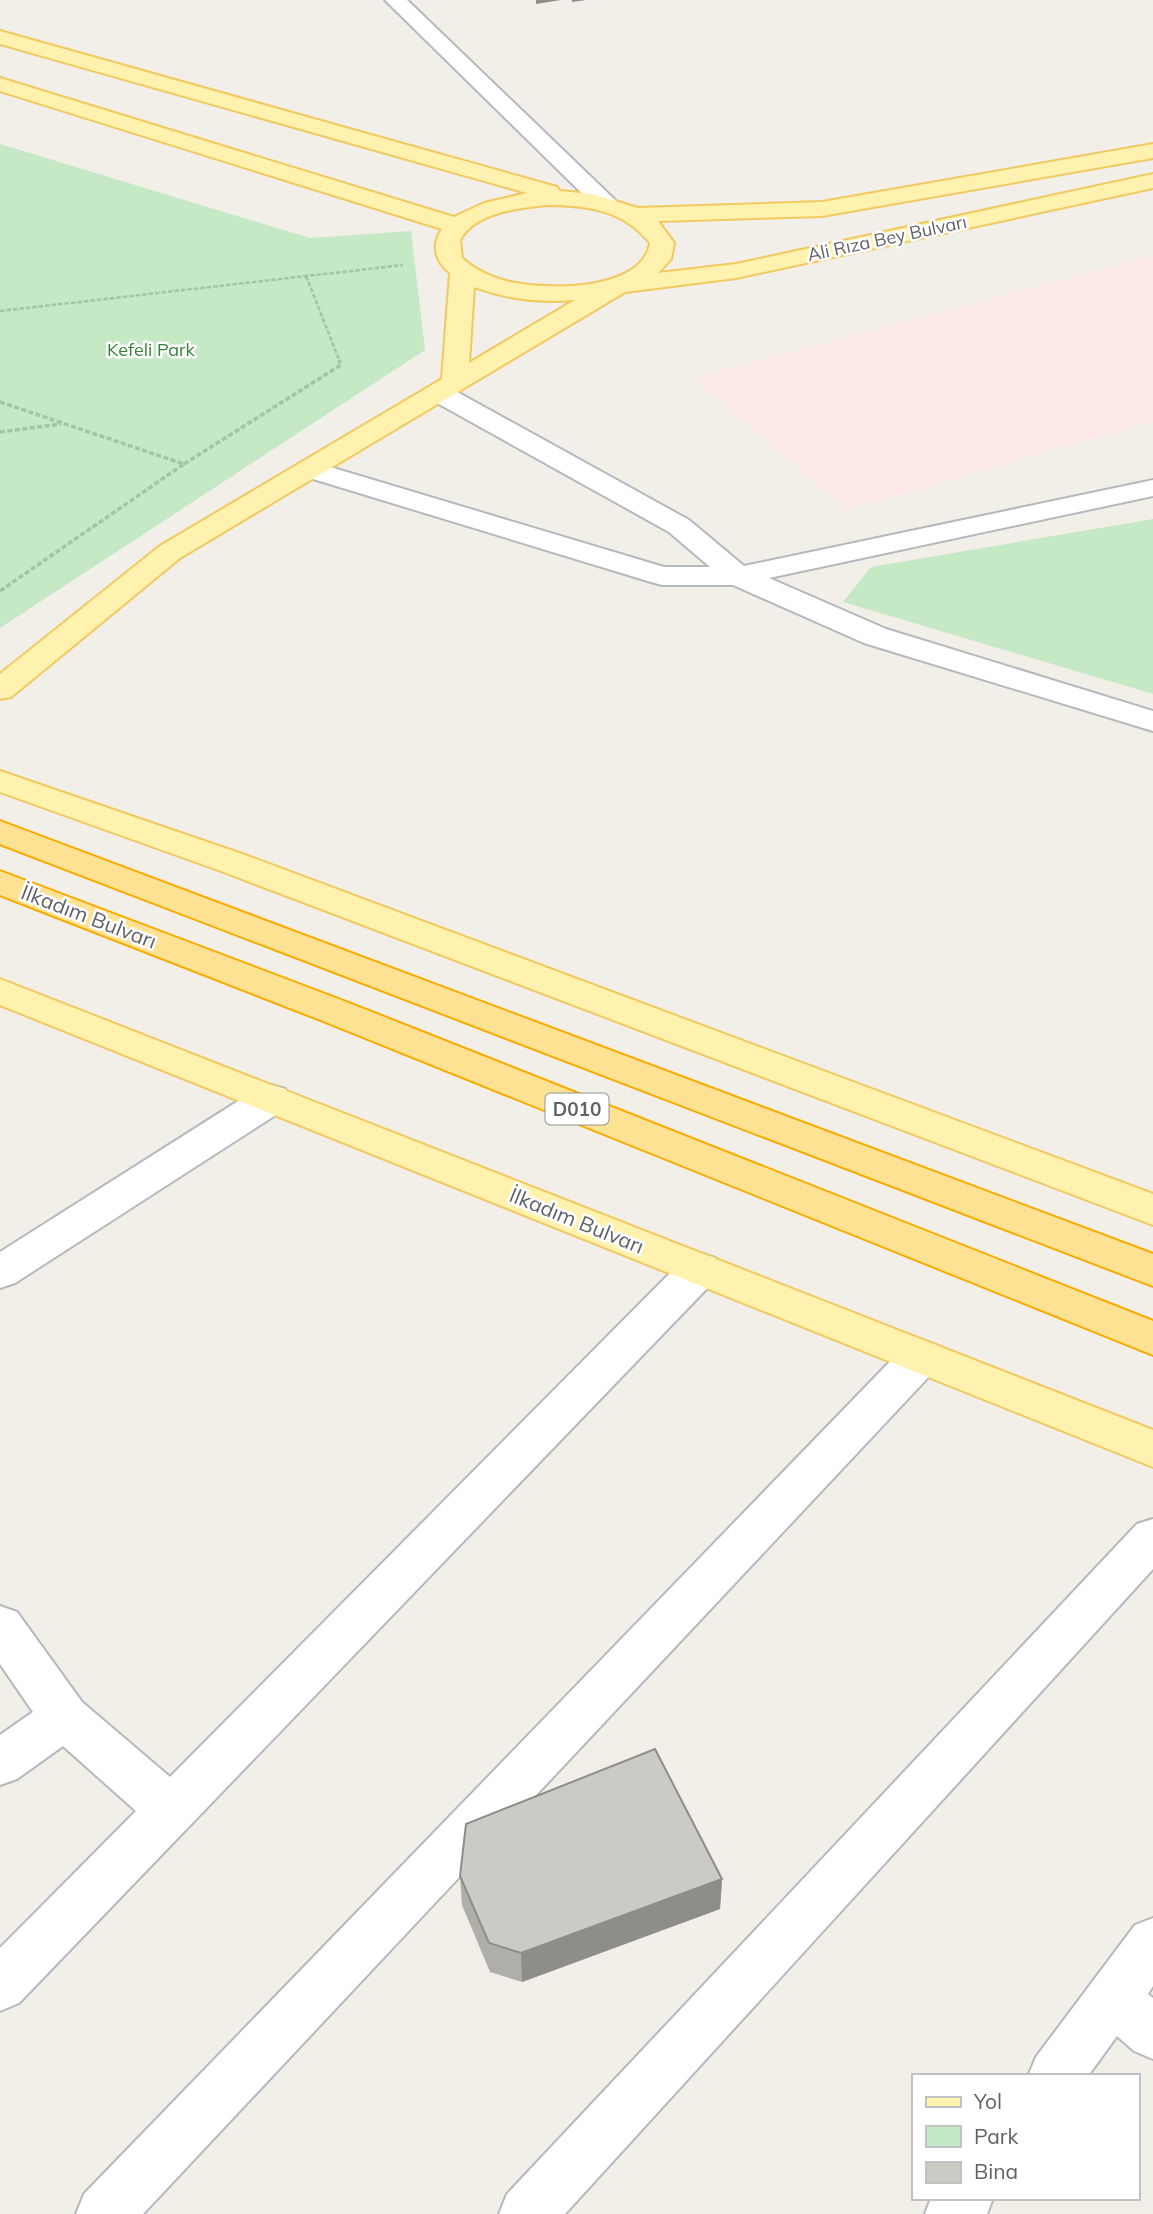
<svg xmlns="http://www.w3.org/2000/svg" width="1153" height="2214" viewBox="0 0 1153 2214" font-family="Mulish,sans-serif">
	<rect width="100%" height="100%" fill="#f1efe8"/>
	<polygon fill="#fce8e6" points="1153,256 1153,421 848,510 693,378"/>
	<g fill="#c5e8c5">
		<polygon points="0,144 310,238 411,231 425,350 0,628"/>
		<polygon points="1153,519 1153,694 843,602 871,567"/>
	</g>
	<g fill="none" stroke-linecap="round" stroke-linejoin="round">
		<defs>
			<g id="street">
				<polygon points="385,0 407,0 615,200 619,205 615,210 599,210"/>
				<polygon points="439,385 448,387 689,520 744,566 1153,480 1153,496 769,578 886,629 1153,711 1153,731 864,643 733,585 662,585 651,582 300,475 296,469 300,463 310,461 664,567 710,567 669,532 430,399 426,393 430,387"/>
				<polygon points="271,1085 285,1089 290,1099 285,1109 15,1283 0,1288 0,1252 257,1089"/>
				<polygon points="700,1253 715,1258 721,1269 715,1280 19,2003 0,2011 0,1948 136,1811 63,1746 17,1779 0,1785 0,1735 33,1712 0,1664 0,1606 17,1612 82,1702 170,1777 685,1258"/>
				<polygon points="921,1340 936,1345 942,1357 936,1369 143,2214 76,2214 84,2194 906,1345"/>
				<polygon points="1153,1519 1153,1569 565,2214 499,2214 507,2194 1137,1524"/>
				<polygon points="1153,1918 1153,1986 1148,1994 1153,1998 1153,2059 1134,2051 1117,2036 1088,2076 1028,2076 1036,2057 1135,1925"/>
				<polygon points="931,2198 993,2198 987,2214 925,2214"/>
			</g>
			<g id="primary">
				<path d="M 0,31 L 557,187 L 560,191 L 592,194 L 638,208 L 822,202 L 1153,144 L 1153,158 L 822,216 L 658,221 L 674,243 L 671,259 L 658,273 L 736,264 L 1153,174 L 1153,188 L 736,278 L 625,292 L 180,558 L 11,697 L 0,699 L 0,674 L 160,546 L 442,379 L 450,273 C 435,261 431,246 442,229 L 0,91 L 0,78 L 454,217 L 484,203 L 527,193 L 0,44 ZM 547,205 C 587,205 624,210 650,243 C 642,294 536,291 499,279 C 484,274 473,268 462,258 L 460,240 C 475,212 519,208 547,205 ZM 474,287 C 506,299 541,303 575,300 L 469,363 Z"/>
				<polygon points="0,771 245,855 1153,1194 1153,1225 221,871 0,792"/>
				<polygon points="0,979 1153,1430 1153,1467 0,1005"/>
			</g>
			<g id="highway">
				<polygon points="0,821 1153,1254 1153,1286 0,844"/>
				<polygon points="0,871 349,1003 1153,1321 1153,1355 323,1021 0,895"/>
			</g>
		</defs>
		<use href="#street" stroke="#b5b8bc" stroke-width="4"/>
		<use href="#primary" stroke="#f2c960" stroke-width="4"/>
		<use href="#highway" stroke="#f9ab00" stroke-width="4"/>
		<g stroke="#9cc7a9" stroke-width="2.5" stroke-dasharray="4.5 2" stroke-linecap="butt">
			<polyline points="306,276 340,362"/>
			<polyline points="0,311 403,265"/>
		</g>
		<g stroke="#9cc7a9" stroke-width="3.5" stroke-dasharray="5 2.5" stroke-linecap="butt">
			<polyline points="0,402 184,464 0,591"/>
			<polyline points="0,432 61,424"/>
			<polyline points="184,464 341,365 339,360"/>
		</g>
		<use href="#street" fill="#fff" fill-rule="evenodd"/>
		<use href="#primary" fill="#fff2af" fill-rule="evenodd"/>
		<use href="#highway" fill="#fde293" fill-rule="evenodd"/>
	</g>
	<polygon fill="#afaea9" points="460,1876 722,1879 720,1909 522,1982 490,1972 462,1905"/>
	<g fill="#8f8d8a">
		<polygon points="536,0 561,0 536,4"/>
		<polygon points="572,0 586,0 572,2"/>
		<polygon points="722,1879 720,1909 522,1982 521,1953"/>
	</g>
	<polygon fill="#cccac5" stroke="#8f8d8a" stroke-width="2" points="655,1749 722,1879 521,1953 489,1943 460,1876 466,1824"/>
	<g text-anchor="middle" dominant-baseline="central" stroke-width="5" stroke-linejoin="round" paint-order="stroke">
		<g font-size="18" fill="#5f6368" stroke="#fff">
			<text transform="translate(887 238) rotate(-12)">Ali Rıza Bey Bulvarı</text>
		</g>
		<g font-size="18" fill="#348238" stroke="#fff">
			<text x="151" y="349">Kefeli Park</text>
		</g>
		<rect fill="#fff" stroke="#8f9295" stroke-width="2" x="545.5" y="1093.5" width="63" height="31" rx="5"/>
		<g font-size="19" font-weight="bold" fill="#5f6368">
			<text x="577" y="1109">D010</text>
		</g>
		<g font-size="21" fill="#5f6368" stroke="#fff">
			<text transform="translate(89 916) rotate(21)">İlkadım Bulvarı</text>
			<text transform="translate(577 1220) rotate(22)">İlkadım Bulvarı</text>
		</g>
	</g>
	<rect x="912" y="2074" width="228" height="126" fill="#ffffff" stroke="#bfc1c3" stroke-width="2"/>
	<rect x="926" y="2097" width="35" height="10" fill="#fff2af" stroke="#bfc1c3" stroke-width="2"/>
	<text x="974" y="2109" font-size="21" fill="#5f6368">Yol</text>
	<rect x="926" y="2126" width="35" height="21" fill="#c5e8c5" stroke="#bfc1c3" stroke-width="2"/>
	<text x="974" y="2144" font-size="21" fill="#5f6368">Park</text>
	<rect x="926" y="2162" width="35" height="21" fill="#cccac5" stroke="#bfc1c3" stroke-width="2"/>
	<text x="974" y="2179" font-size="21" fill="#5f6368">Bina</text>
</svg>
